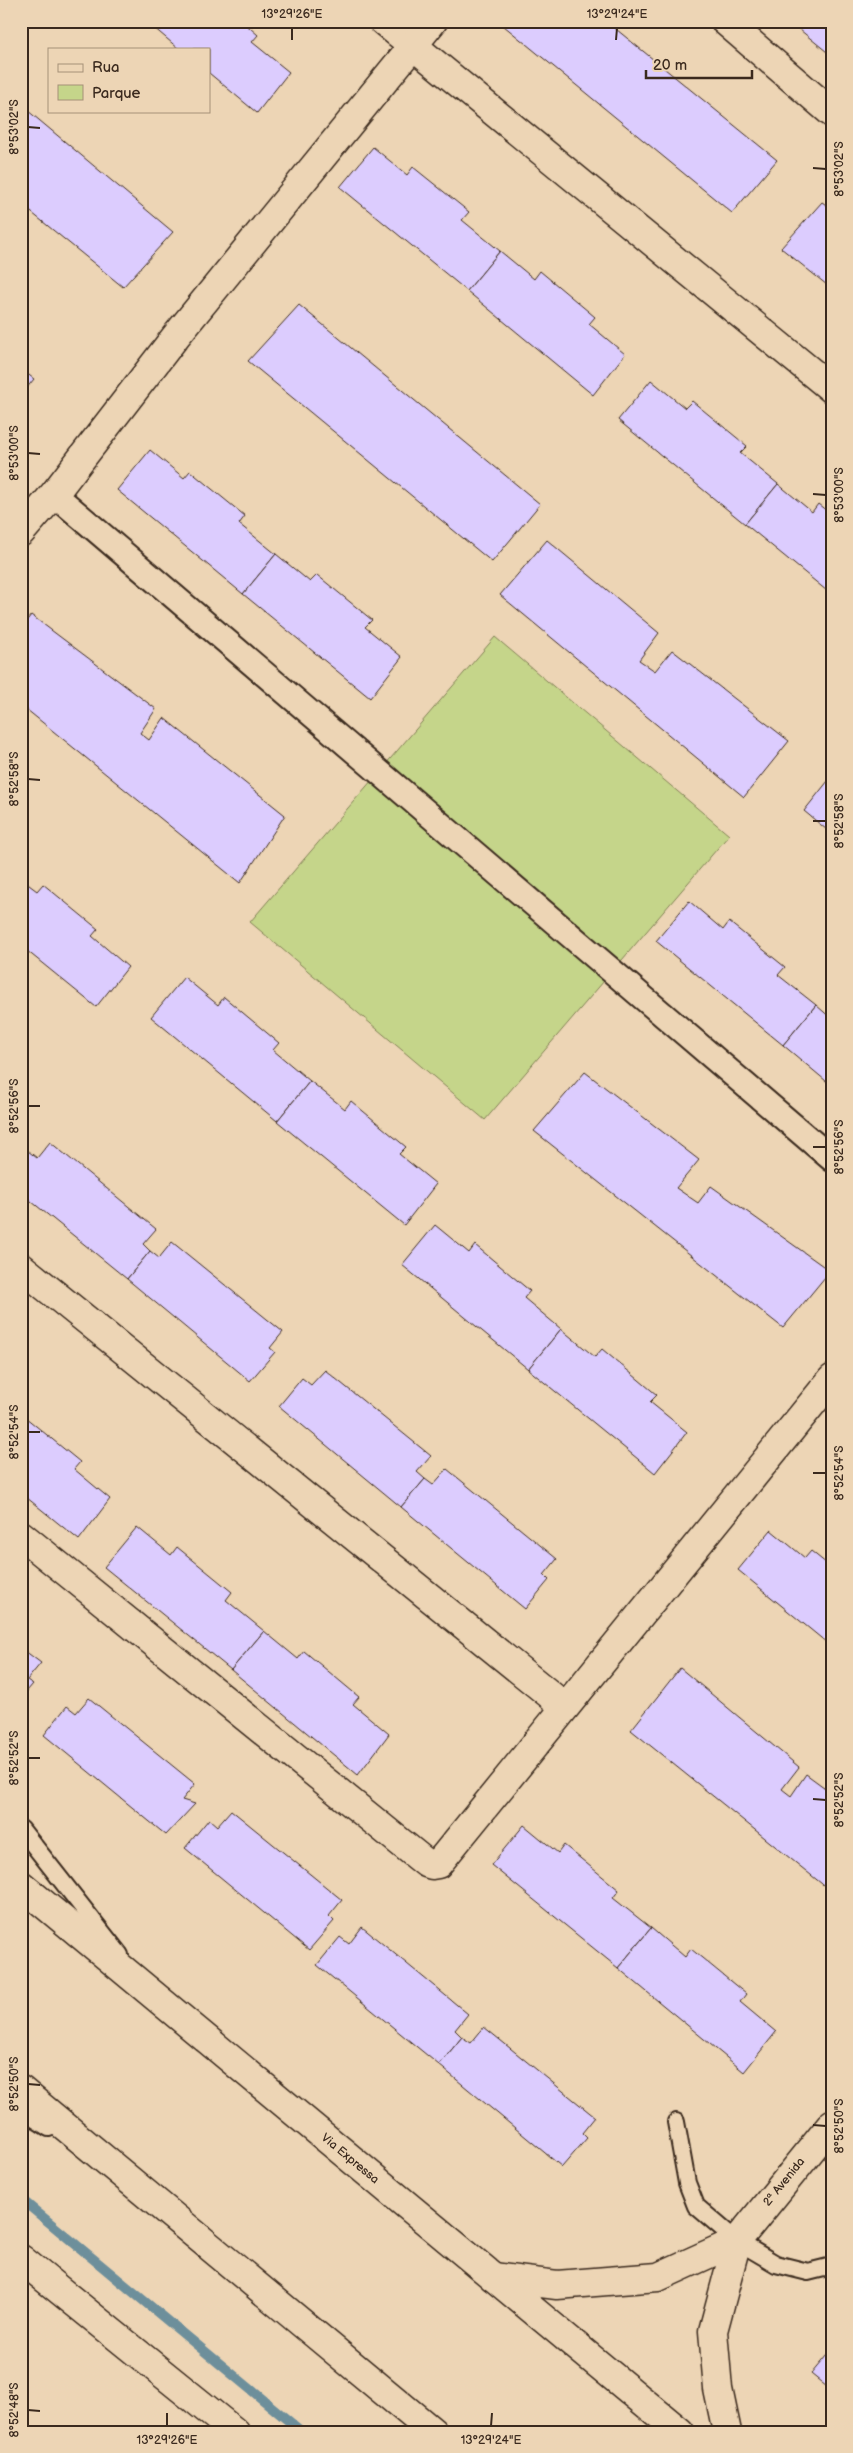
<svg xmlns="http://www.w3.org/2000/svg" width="853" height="2453" viewBox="0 0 853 2453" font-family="'Balsamiq Sans',sans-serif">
	<rect width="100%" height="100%" fill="#edd5b5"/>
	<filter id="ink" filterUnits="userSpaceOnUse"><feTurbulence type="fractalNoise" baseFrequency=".02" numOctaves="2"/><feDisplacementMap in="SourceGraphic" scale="10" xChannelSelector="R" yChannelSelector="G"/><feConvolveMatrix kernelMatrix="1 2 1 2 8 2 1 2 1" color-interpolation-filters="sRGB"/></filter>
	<g filter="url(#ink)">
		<polygon fill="#c5d58a" stroke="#808054" points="495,637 729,835 485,1120 250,922"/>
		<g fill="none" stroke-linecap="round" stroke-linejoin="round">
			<polyline stroke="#6d8f9b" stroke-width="10" points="21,2199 302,2432"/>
		</g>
		<g fill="#dcccfe" stroke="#3b2a1e">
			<polygon points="146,21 242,21 258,35 252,42 289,72 257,113 209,73 209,49 179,49"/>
			<polygon points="498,21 606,21 777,160 732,213"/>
			<polygon points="789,21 832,21 832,56"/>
			<polygon points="21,105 173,232 123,287 21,204"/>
			<polygon points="373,147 407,175 413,167 469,212 462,220 500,251 467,291 340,187"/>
			<polygon points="822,202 832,209 832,289 781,248"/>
			<polygon points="500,251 534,279 540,271 595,317 589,324 625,354 593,395 467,291"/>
			<polygon points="299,305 540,504 492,562 248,361"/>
			<polygon points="21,369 34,379 21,395"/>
			<polygon points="651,380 685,408 692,401 747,446 740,453 778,484 745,524 618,420"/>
			<polygon points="150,450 184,478 190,471 245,516 239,524 276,554 243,594 117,490"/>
			<polygon points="778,484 812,512 818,504 832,515 832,595 745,524"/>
			<polygon points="547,540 659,633 639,660 655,671 672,650 789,741 744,797 500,595"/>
			<polygon points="276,554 310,582 317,575 372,620 365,627 402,657 370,698 243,594"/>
			<polygon points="31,615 156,709 140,733 149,740 164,718 285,815 240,883 21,705 21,628"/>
			<polygon points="832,776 832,834 804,811"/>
			<polygon points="21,879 37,891 43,884 98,929 92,936 128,967 96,1007 21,946"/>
			<polygon points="689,901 723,930 729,922 785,967 778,975 816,1005 783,1045 656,941"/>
			<polygon points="184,977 218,1005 224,997 279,1043 273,1050 310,1081 277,1121 151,1017"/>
			<polygon points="816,1005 832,1019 832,1086 783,1045"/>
			<polygon points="585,1072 699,1160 676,1188 698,1203 711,1186 830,1271 783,1328 534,1131"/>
			<polygon points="310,1081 345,1109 351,1101 406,1147 399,1154 436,1184 404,1225 277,1121"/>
			<polygon points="50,1142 156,1229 143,1244 150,1251 127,1279 21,1193 21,1159 28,1151 37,1158"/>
			<polygon points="435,1225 469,1253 475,1245 530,1291 524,1298 561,1329 528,1369 402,1265"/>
			<polygon points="172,1242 283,1332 270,1348 275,1352 250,1381 127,1279 150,1251 159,1258"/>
			<polygon points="561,1329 595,1357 602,1349 657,1395 650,1402 687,1432 655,1473 528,1369"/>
			<polygon points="325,1370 431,1456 417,1472 425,1479 401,1507 279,1406 302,1378 311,1385"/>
			<polygon points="25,1417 80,1462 74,1469 110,1499 79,1540 21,1493 21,1421"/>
			<polygon points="447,1469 557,1559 544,1575 549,1580 525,1609 401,1507 425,1479 433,1485"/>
			<polygon points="137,1527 171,1555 177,1547 232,1592 226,1600 264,1631 231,1670 104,1567"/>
			<polygon points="771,1530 805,1558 811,1551 832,1568 832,1647 738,1570"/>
			<polygon points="264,1631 298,1659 304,1651 359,1697 353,1704 389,1734 358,1775 231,1670"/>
			<polygon points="21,1648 41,1663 27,1680 33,1684 21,1698"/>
			<polygon points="680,1668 799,1767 782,1789 791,1796 806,1774 832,1793 832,1892 631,1730"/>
			<polygon points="89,1698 195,1784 182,1800 195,1804 166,1835 44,1735 67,1706 76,1713"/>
			<polygon points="231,1810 342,1900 329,1916 334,1921 309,1950 185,1848 209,1819 217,1826"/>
			<polygon points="524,1825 558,1853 564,1845 619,1890 613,1898 651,1928 618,1968 491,1865"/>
			<polygon points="362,1927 468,2014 455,2030 462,2037 439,2065 317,1965 340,1937 349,1944"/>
			<polygon points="651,1928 685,1957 691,1949 746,1994 740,2002 776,2032 744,2072 618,1968"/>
			<polygon points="484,2027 595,2117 582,2133 587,2138 562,2167 439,2065 462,2037 471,2043"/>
			<polygon points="832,2349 832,2391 811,2374"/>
		</g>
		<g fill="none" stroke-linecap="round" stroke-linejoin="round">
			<defs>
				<g id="service">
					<polyline points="21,1829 120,1955"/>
					<polyline points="21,2110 49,2128"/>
					<polyline points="676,2122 687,2183 696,2206 737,2241 776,2264 808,2272 832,2266"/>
				</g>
				<polyline id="pedestrian" points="54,494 832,1159"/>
				<g id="minor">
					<polyline points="383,21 832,389"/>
					<polyline points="725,21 832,113"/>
					<polyline points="21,532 54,494 176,336 433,21"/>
					<polyline points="21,1267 564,1706"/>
					<polyline points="21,1535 426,1863 432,1865 438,1864 832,1379"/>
					<polyline points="21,2259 235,2432"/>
				</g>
				<g id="tertiary">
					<polyline points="493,2277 557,2285 658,2277 737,2241"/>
					<polyline points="727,2432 718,2389 713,2331 737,2241 832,2124"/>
				</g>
				<g id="secondary">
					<path id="s1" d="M 21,1885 L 680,2432"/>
					<polyline points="21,2090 433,2432"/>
				</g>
			</defs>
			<use href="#service" stroke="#3b2a1e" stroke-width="20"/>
			<use href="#pedestrian" stroke="#3b2a1e" stroke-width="28"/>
			<use href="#minor" stroke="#3b2a1e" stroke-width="31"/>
			<use href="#tertiary" stroke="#3b2a1e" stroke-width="31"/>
			<use href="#secondary" stroke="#3b2a1e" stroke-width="31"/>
			<use href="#service" stroke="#edd5b5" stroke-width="16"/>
			<use href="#pedestrian" stroke="#edd5b5" stroke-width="24"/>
			<use href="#minor" stroke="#edd5b5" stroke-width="28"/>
			<use href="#tertiary" stroke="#edd5b5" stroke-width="28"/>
			<use href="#secondary" stroke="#edd5b5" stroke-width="28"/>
		</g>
	</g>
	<path fill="none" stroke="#3b2a1e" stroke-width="2" d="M 292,40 L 292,28M 616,40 L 617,28M 28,127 L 40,128M 813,168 L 826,169M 28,453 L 40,454M 813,494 L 826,495M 28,779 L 40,780M 813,821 L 826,821M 28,1106 L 40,1106M 813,1147 L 826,1147M 28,1432 L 40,1432M 813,1473 L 826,1473M 28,1758 L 40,1758M 813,1799 L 826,1800M 28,2084 L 40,2085M 813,2125 L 826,2126M 28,2410 L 40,2411M 167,2426 L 167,2413M 491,2426 L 492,2413"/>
	<g text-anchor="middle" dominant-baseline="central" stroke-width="5" stroke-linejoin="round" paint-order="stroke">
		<g font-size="12" fill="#3b2a1e" stroke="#edd5b5">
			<text stroke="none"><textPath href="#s1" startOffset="428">Via Expressa</textPath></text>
			<text transform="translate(784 2182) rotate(-51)">2ª Avenida</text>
		</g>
	</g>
	<rect width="853" height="2453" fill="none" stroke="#edd5b5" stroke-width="55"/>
	<rect x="48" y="48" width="162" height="65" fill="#edd5b5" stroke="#a69179"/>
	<rect x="58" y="64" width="25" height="8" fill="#edd5b5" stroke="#a69179"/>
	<text x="92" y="72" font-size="15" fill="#3b2a1e">Rua</text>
	<rect x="58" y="85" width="25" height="15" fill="#c5d58a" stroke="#a69179"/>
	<text x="92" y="98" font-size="15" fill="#3b2a1e">Parque</text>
	<path d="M646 70v8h106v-8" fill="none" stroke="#3b2a1e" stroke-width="2.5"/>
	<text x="653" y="70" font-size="15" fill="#3b2a1e" stroke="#edd5b5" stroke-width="4" paint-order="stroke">20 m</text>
	<rect x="28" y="28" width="798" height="2398" fill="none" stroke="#3b2a1e" stroke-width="2"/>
	<g font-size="12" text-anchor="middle" fill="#3b2a1e">
		<text x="292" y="18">13°29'26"E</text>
		<text x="617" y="18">13°29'24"E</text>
		<text transform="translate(14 127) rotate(-90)" y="4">8°53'02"S</text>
		<text transform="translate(839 169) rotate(-90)" y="4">8°53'02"S</text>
		<text transform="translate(14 453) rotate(-90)" y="4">8°53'00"S</text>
		<text transform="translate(839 495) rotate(-90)" y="4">8°53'00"S</text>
		<text transform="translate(14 779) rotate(-90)" y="4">8°52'58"S</text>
		<text transform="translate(839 821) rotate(-90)" y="4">8°52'58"S</text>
		<text transform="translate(14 1106) rotate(-90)" y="4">8°52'56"S</text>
		<text transform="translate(839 1147) rotate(-90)" y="4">8°52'56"S</text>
		<text transform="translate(14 1432) rotate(-90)" y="4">8°52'54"S</text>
		<text transform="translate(839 1473) rotate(-90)" y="4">8°52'54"S</text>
		<text transform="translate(14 1758) rotate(-90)" y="4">8°52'52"S</text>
		<text transform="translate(839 1800) rotate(-90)" y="4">8°52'52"S</text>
		<text transform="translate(14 2084) rotate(-90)" y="4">8°52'50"S</text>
		<text transform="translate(839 2126) rotate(-90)" y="4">8°52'50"S</text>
		<text transform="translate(14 2410) rotate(-90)" y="4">8°52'48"S</text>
		<text x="167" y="2444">13°29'26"E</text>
		<text x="491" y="2444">13°29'24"E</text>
	</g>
</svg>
